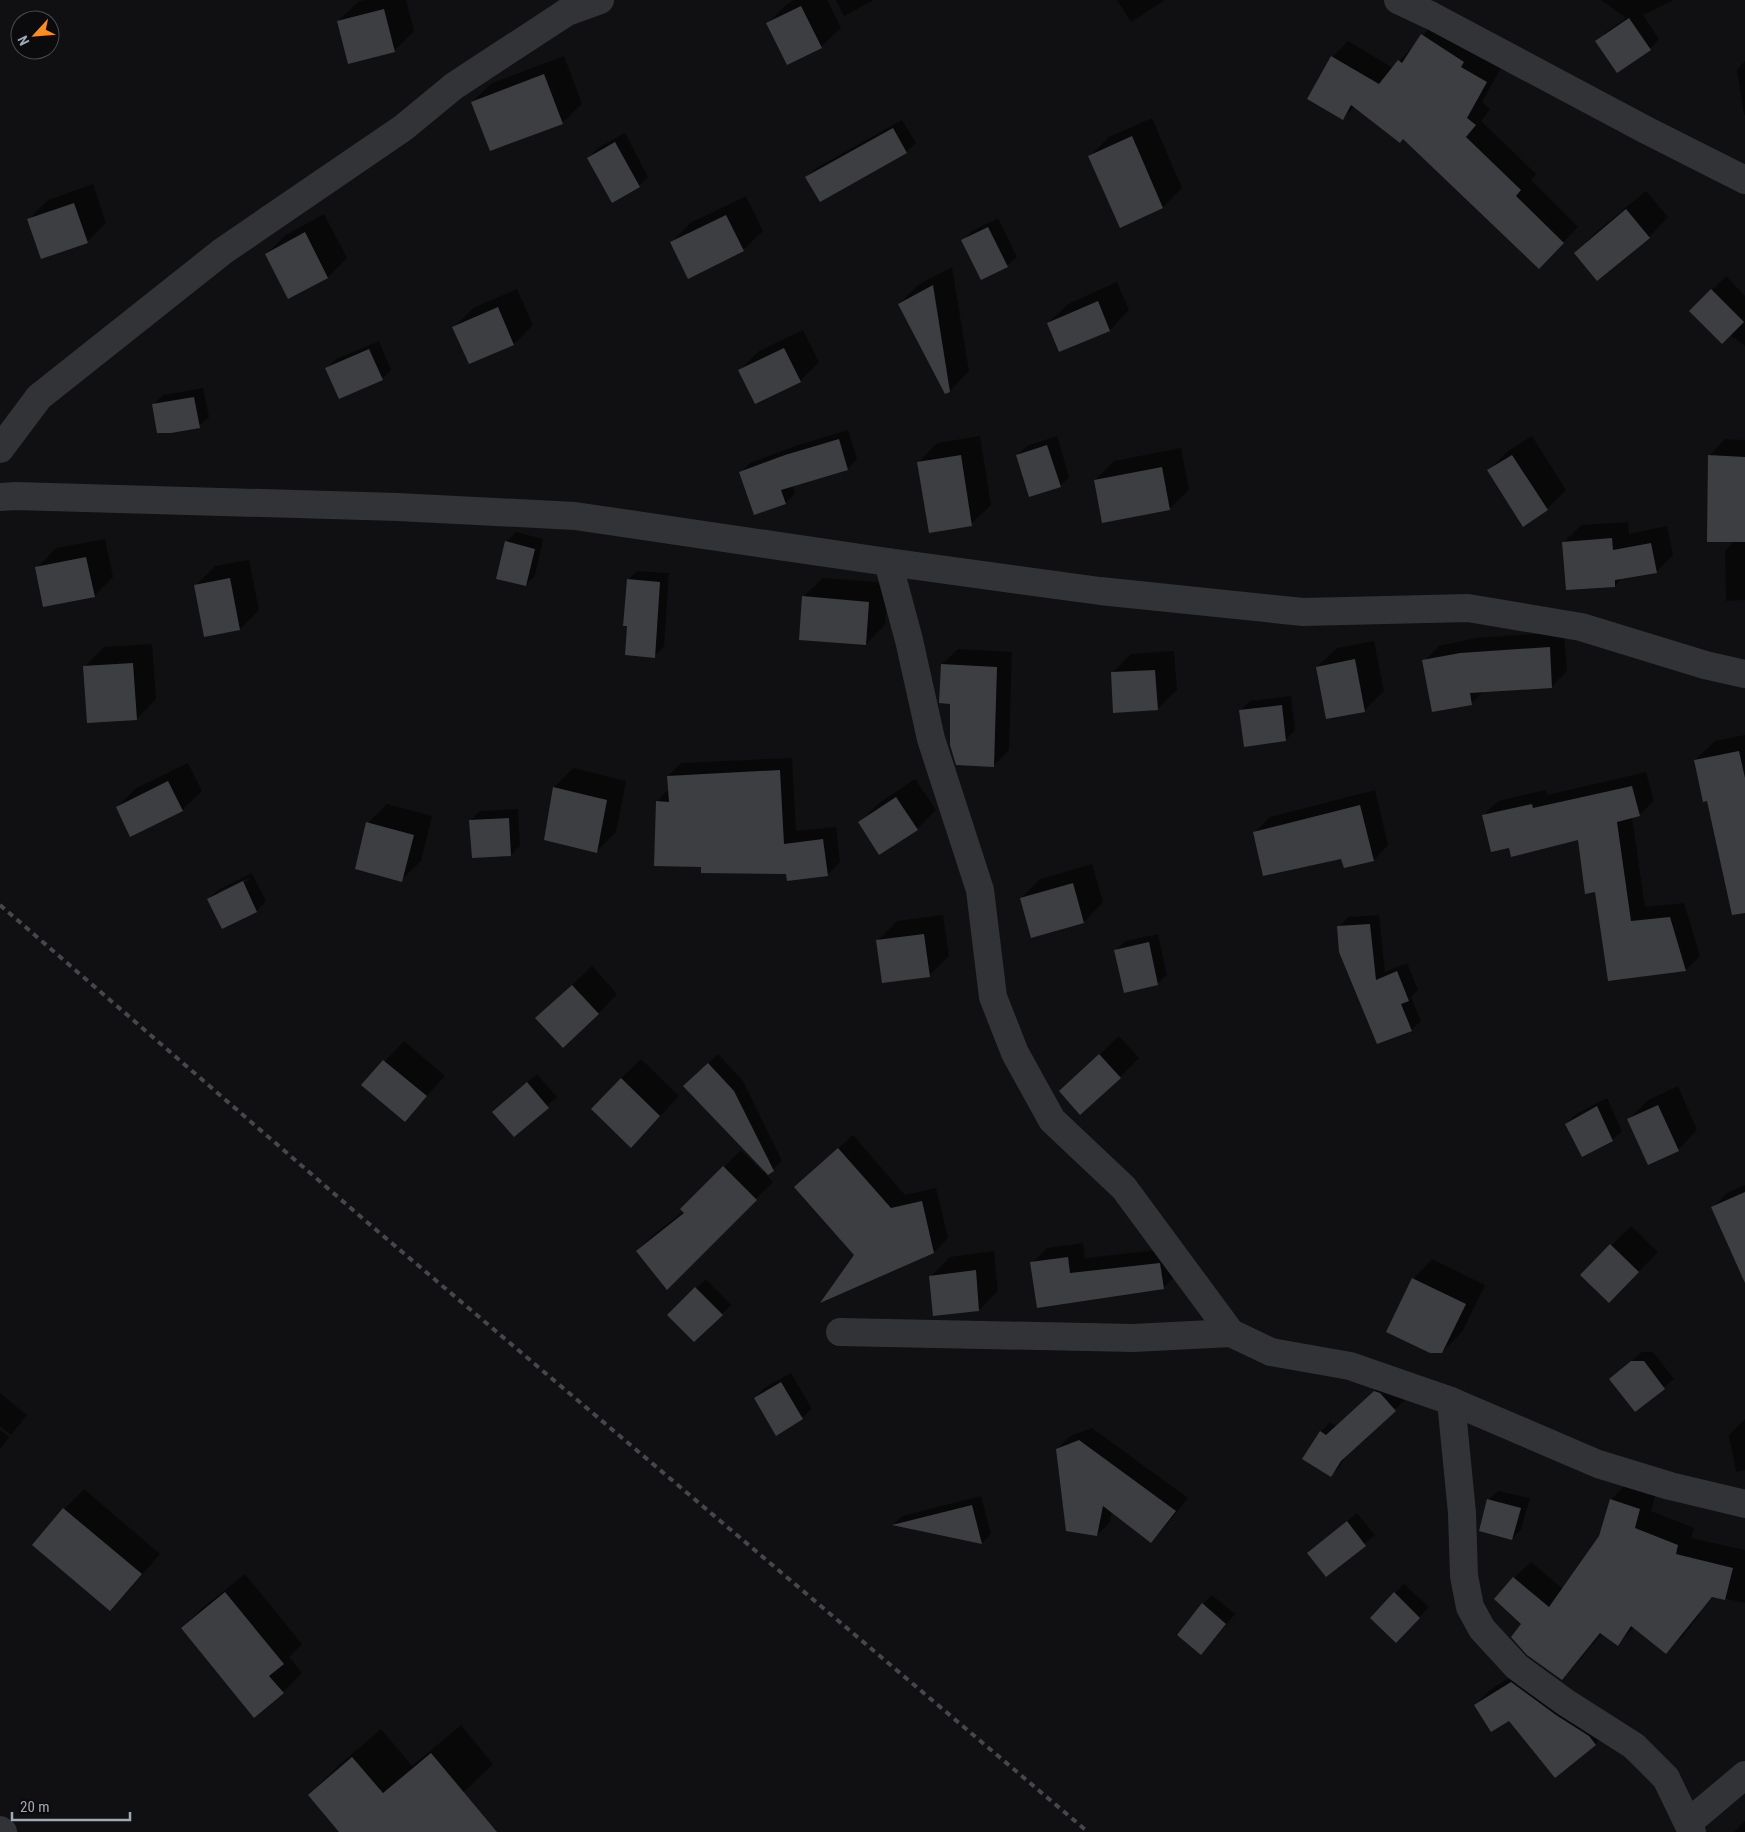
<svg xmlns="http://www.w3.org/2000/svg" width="1745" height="1832" viewBox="0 0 1745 1832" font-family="'Roboto Condensed',sans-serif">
	<rect width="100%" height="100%" fill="#101012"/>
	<g fill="#0007" fill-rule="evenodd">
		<polygon points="364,0 406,0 414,31 395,50 338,21 358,2"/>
		<polygon points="794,0 827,0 841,28 821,47 768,23 787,4"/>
		<polygon points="836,0 874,0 844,16"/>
		<polygon points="1117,0 1165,0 1131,22"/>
		<polygon points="1601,0 1674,0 1643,15 1659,39 1650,49 1597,42 1606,32 1626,18"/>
		<polygon points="1437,20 1502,66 1482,102 1490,109 1481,121 1536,174 1531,180 1578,227 1555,251 1403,138 1355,106 1343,118 1332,57 1348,41 1393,68"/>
		<polygon points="564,56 582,104 562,123 472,102 492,83"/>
		<polygon points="1745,61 1745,115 1744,115 1737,70"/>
		<polygon points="1152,118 1182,188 1163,207 1121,226 1090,156 1109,137"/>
		<polygon points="902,120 916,143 906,152 807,177 816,168"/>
		<polygon points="625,133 648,177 639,186 588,158 598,148"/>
		<polygon points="93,184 106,223 87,242 29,219 48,200"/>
		<polygon points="1646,191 1668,217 1649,237 1576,253 1595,233"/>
		<polygon points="746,196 763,231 743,250 671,243 690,223"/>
		<polygon points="324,214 347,258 328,277 289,297 266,254 286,235"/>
		<polygon points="998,218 1017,257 1007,266 963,241 972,231"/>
		<polygon points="952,267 969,371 950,391 899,304 918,285"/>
		<polygon points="1726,276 1745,296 1745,346 1731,336 1735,331 1734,330 1691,311"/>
		<polygon points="1117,282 1129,310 1110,330 1060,351 1048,323 1068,304"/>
		<polygon points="517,289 533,325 514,344 469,363 454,327 473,308"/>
		<polygon points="803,330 819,362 800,381 740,370 759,351"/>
		<polygon points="379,341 391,370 382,379 327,368 336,359"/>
		<polygon points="203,388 209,417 199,426 153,405 163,395"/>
		<polygon points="848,430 857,459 848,469 792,486 795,493 786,503 755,513 740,473 750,463 795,446"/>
		<polygon points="980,436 991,505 971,524 918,463 937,443"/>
		<polygon points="1057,436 1069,477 1060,486 1017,455 1027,446"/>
		<polygon points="1532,436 1566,490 1547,509 1489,470 1508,451"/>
		<polygon points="1725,439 1745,440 1745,600 1726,601 1725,551 1734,541 1709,456"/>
		<polygon points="1181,448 1189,490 1169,509 1095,480 1114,461"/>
		<polygon points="1628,522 1629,534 1667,526 1673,555 1656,572 1623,577 1615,586 1564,542 1581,525"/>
		<polygon points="516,532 543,539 535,576 525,585 506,542"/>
		<polygon points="105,539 113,577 94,596 37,568 56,548"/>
		<polygon points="249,560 259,610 240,629 195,586 215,566"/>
		<polygon points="637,571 669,573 664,647 654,656 628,580"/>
		<polygon points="823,578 888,583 885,625 866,644 803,597"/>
		<polygon points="1564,632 1567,671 1552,686 1484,691 1471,704 1424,661 1439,646 1476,638"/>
		<polygon points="1374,641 1384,691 1365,710 1317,667 1337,648"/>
		<polygon points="152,644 156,699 137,719 85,666 104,647"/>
		<polygon points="958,649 1012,652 1009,750 993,766 952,702 942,664"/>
		<polygon points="1174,651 1177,690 1157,709 1112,673 1131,654"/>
		<polygon points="1291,696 1295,730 1286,740 1245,745 1240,711 1250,701"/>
		<polygon points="1745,735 1745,866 1708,800 1695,760 1715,741"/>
		<polygon points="792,758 796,831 836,827 840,862 827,875 702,866 657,801 669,789 668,776 681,763"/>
		<polygon points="188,763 202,791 182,810 117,807 136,788"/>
		<polygon points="573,768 626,781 616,832 596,852 554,787"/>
		<polygon points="1646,772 1654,801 1639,815 1632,817 1645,907 1684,903 1700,956 1686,970 1596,891 1579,839 1510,846 1484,815 1498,801 1546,790 1547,795"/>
		<polygon points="915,779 936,810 917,829 860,822 879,803"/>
		<polygon points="1375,790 1388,845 1374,860 1342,857 1255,832 1270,817"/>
		<polygon points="387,804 432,816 421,861 401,880 368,823"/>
		<polygon points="518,809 520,846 511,855 471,820 480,811"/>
		<polygon points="1092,864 1103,902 1084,922 1032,937 1021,898 1040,879"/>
		<path d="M 252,873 L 266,901 L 257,911 L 222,927 L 209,899 L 218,890 ZM 248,878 L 249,880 L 218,895 L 218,892 Z"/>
		<polygon points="943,915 949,956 929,976 877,941 897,921"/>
		<polygon points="1379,915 1385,972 1407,963 1418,990 1411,997 1421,1021 1411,1030 1378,1043 1339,927 1348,917"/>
		<polygon points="1158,934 1167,975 1157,984 1116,950 1125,941"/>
		<polygon points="592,966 617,994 598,1014 537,1018"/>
		<polygon points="1119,1036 1139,1058 1120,1077 1061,1091"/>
		<polygon points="404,1041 445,1076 405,1120 363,1085"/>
		<polygon points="718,1054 743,1081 782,1161 766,1175 773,1182 667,1288 637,1251 654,1234 684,1211 682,1209 741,1150 763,1172 764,1170 694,1077"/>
		<polygon points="641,1059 679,1096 650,1127 621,1078"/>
		<polygon points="537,1074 557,1097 514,1135 503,1102"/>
		<polygon points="1678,1086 1697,1130 1678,1150 1628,1120 1648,1100"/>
		<polygon points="1607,1098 1622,1131 1612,1140 1566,1124 1576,1114"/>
		<polygon points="853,1135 905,1195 936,1188 948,1238 934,1252 824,1300 856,1255 810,1174"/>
		<polygon points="1745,1185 1745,1240 1712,1208 1727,1193"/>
		<polygon points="1631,1226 1658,1252 1609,1302 1582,1275"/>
		<polygon points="1083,1243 1085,1258 1175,1248 1178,1273 1163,1288 1038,1307 1032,1263 1047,1248"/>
		<polygon points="994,1251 998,1291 979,1310 931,1276 950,1257"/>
		<polygon points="1432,1259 1485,1285 1462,1332 1442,1352 1413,1279"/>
		<polygon points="706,1279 731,1305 694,1341 669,1315"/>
		<polygon points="1642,1352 1653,1352 1674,1379 1635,1411 1610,1379"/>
		<polygon points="791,1373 812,1409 802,1418 755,1398 764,1388"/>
		<polygon points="1384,1382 1390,1384 1405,1400 1348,1452 1340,1466 1331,1475 1321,1432 1330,1422 1336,1426"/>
		<polygon points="0,1393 27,1415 11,1435 0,1426"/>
		<polygon points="1745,1419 1745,1470 1736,1472 1729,1435"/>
		<polygon points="1092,1428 1188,1498 1164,1528 1151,1541 1112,1511 1110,1522 1097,1535 1057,1449 1070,1436"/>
		<polygon points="0,1430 9,1437 0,1449"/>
		<polygon points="1627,1483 1656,1492 1651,1511 1694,1528 1691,1538 1745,1550 1745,1603 1714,1596 1698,1612 1700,1614 1683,1636 1666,1652 1634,1627 1618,1644 1602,1633 1578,1662 1562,1679 1523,1624 1514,1578 1531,1562 1563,1589 1600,1537 1611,1500"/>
		<polygon points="84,1489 160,1554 129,1590 110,1609 34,1545 64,1509"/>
		<polygon points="1498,1491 1530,1498 1521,1529 1512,1539 1488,1500"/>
		<polygon points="981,1496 991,1534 982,1543 894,1524 902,1516"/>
		<polygon points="1357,1513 1375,1535 1326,1576 1309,1553"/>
		<polygon points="245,1574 302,1644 289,1657 302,1673 283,1692 182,1628 201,1609"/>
		<polygon points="1404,1584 1429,1607 1406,1632 1371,1618"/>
		<polygon points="1212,1595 1235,1614 1210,1644 1203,1604"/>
		<polygon points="1526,1667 1610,1729 1595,1744 1555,1777 1510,1719 1475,1705 1490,1690"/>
		<polygon points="461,1725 493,1764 464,1792 418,1832 341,1832 309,1795 338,1766 381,1729 412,1766"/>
		<polygon points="1745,1821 1745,1832 1734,1832"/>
	</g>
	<g fill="#3c3e42">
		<polygon points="801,6 822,48 787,65 766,23"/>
		<polygon points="384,9 395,52 348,64 337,21"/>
		<polygon points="1629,18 1651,50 1617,73 1595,41"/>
		<polygon points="1421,34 1464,62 1461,67 1487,82 1467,118 1476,125 1466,137 1521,190 1516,196 1564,243 1539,269 1403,139 1400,143 1351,105 1343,120 1307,99 1331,56 1379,84 1398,60 1402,63"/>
		<polygon points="544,74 563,124 490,151 471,102"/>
		<polygon points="893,128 907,153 820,202 805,177"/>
		<polygon points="1132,136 1163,208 1120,228 1088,156"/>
		<polygon points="615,142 640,187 612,203 587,158"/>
		<polygon points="74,203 88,243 41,259 27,219"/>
		<polygon points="1626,209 1650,238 1597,281 1574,253"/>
		<polygon points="726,215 744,251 688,279 670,242"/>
		<polygon points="988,227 1008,267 981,280 961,240"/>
		<polygon points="305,232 328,278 288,299 265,254"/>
		<polygon points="933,285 950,392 945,394 898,304"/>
		<polygon points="1711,289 1744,322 1722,344 1689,311"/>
		<polygon points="1098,301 1110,331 1059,352 1047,323"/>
		<polygon points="498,307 514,345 469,364 452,327"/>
		<polygon points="784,348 801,382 755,404 738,370"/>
		<polygon points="369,349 383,380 339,399 325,368"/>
		<polygon points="194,397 200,428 171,433 157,433 152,404"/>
		<polygon points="839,439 848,470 781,490 786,504 754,515 739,472 785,455"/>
		<polygon points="1047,445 1061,487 1029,497 1016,455"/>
		<polygon points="961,455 972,526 929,533 917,462"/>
		<polygon points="1512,455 1548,510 1523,527 1487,470"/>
		<polygon points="1708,455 1745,457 1745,542 1707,542"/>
		<polygon points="1162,467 1170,510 1102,523 1094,480"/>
		<polygon points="1612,538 1613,550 1651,543 1657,573 1615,580 1615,587 1566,590 1562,542"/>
		<polygon points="505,541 535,549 526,586 496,579"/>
		<polygon points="86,557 95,597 43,607 35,567"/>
		<polygon points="230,578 240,630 204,637 194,585"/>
		<polygon points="627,579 660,582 655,658 625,655 627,626 623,626"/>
		<polygon points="802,596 869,602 866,645 799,640"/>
		<polygon points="1550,647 1552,688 1470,693 1472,705 1432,712 1422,660 1460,653"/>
		<polygon points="1355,659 1365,712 1326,719 1316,667"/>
		<polygon points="133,663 137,720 87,723 83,666"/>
		<polygon points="941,664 997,667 994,767 956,765 950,745 950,704 939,703"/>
		<polygon points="1155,670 1158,710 1113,713 1111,672"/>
		<polygon points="1282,705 1286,741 1244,747 1239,710"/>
		<polygon points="1739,751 1745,778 1745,913 1732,915 1707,801 1703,802 1694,760"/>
		<polygon points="780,770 784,844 823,839 828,876 787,881 786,874 701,873 701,867 654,866 656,801 669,802 667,776"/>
		<polygon points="168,781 183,811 130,837 116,807"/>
		<polygon points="1632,786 1640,816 1617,822 1631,921 1670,917 1686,971 1608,981 1595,892 1585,894 1578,840 1511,857 1509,848 1491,852 1482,815 1532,804 1533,808"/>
		<polygon points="553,787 607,800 597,853 544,840"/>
		<polygon points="896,797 918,830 879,855 858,822"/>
		<polygon points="1360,805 1374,861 1344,868 1341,859 1263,876 1253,832"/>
		<polygon points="509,818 511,856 472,858 469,820"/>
		<polygon points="366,822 414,835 402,882 355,869"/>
		<polygon points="243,881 257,912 222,929 207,899"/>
		<polygon points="1073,883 1084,923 1031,938 1020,898"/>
		<polygon points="1370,924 1376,980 1397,971 1409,1001 1401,1004 1412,1031 1377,1044 1339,952 1337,926"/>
		<polygon points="924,934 930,977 882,983 876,940"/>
		<polygon points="1149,942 1158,985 1124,993 1114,950"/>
		<polygon points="572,985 599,1014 563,1048 535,1018"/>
		<polygon points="1099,1054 1121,1078 1080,1115 1059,1091"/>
		<polygon points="383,1060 427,1096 405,1122 361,1085"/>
		<polygon points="708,1063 734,1091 774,1171 768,1175 683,1086"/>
		<polygon points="621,1078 660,1116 631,1148 591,1109"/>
		<polygon points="527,1082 549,1108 514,1137 492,1112"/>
		<polygon points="1658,1105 1679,1151 1648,1165 1627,1119"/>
		<polygon points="1597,1106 1613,1141 1582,1157 1565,1124"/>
		<polygon points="838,1148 891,1208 922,1201 934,1253 820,1303 854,1255 794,1187"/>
		<polygon points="723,1166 757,1200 667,1290 636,1251 684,1213 680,1209"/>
		<polygon points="1745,1192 1745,1283 1711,1207"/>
		<polygon points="1610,1244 1639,1272 1609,1303 1580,1275"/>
		<polygon points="1068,1257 1070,1273 1160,1263 1164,1289 1037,1308 1030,1262"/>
		<polygon points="976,1270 979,1311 933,1316 929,1276"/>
		<polygon points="1412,1278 1466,1304 1442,1353 1430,1353 1386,1332"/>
		<polygon points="695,1287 723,1315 694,1342 667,1315"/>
		<polygon points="1631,1361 1644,1361 1665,1389 1635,1412 1609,1379"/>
		<polygon points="781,1382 803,1419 776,1436 754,1398"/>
		<polygon points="1374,1391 1380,1393 1396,1411 1341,1461 1331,1477 1302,1459 1320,1431 1326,1435"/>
		<polygon points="1079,1440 1176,1511 1151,1543 1103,1506 1097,1536 1066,1531 1056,1449"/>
		<polygon points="1487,1499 1521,1508 1512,1540 1479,1531"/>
		<polygon points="1610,1499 1640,1509 1635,1528 1678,1545 1676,1554 1733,1568 1725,1600 1712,1597 1666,1654 1631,1626 1618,1646 1600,1633 1562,1680 1527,1655 1511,1637 1521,1624 1494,1599 1513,1577 1549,1607 1599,1536"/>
		<polygon points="972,1505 982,1544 892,1525"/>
		<polygon points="63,1508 142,1574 110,1611 32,1545"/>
		<polygon points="1347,1521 1366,1546 1326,1577 1307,1553"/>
		<polygon points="225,1592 284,1664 269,1676 284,1693 254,1718 181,1628"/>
		<polygon points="1394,1592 1420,1618 1396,1643 1370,1618"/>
		<polygon points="1202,1603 1226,1624 1201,1655 1177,1635"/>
		<polygon points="1511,1682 1556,1715 1589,1736 1596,1745 1555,1778 1509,1721 1491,1732 1474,1705"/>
		<polygon points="431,1753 497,1832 339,1832 308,1795 352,1757 383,1793"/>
	</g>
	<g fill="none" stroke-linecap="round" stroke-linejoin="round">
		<g stroke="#313337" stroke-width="28">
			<polyline points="1398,0 1432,16 1646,130 1745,180"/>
			<polyline points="0,449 39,397 223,251 403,128 454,86 567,12 600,0"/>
			<polyline points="0,497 16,496 398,507 575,516 888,562 1100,591 1303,612 1468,608 1581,627 1705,665 1745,674"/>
			<polyline points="888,562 909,640 931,739 980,890 993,997 1015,1053 1052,1120 1124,1188 1231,1333 1271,1352 1350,1366 1451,1401 1598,1464 1670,1486 1745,1504"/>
			<polyline points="840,1332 1133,1338 1231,1333"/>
			<polyline points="1451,1401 1462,1513 1464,1576 1470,1607 1482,1629 1517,1667 1565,1702 1634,1746 1666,1778 1692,1832"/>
			<polyline points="1688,1823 1745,1775"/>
			<polyline points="0,1830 3,1832"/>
		</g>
		<polyline stroke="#44474c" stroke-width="4" stroke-dasharray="6 5" stroke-linecap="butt" points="0,905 368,1223 1088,1832"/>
	</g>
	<g transform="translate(35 35) rotate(244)"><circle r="24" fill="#0b0b0d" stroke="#474b50"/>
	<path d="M0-4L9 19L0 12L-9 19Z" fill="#ff8b1b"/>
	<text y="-8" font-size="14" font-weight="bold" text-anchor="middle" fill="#a0aab4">N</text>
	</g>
	<path d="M12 1812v8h118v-8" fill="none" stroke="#a0aab4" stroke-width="2.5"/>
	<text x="20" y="1812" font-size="15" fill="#a0aab4" stroke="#0b0b0d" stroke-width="4" paint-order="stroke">20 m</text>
</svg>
